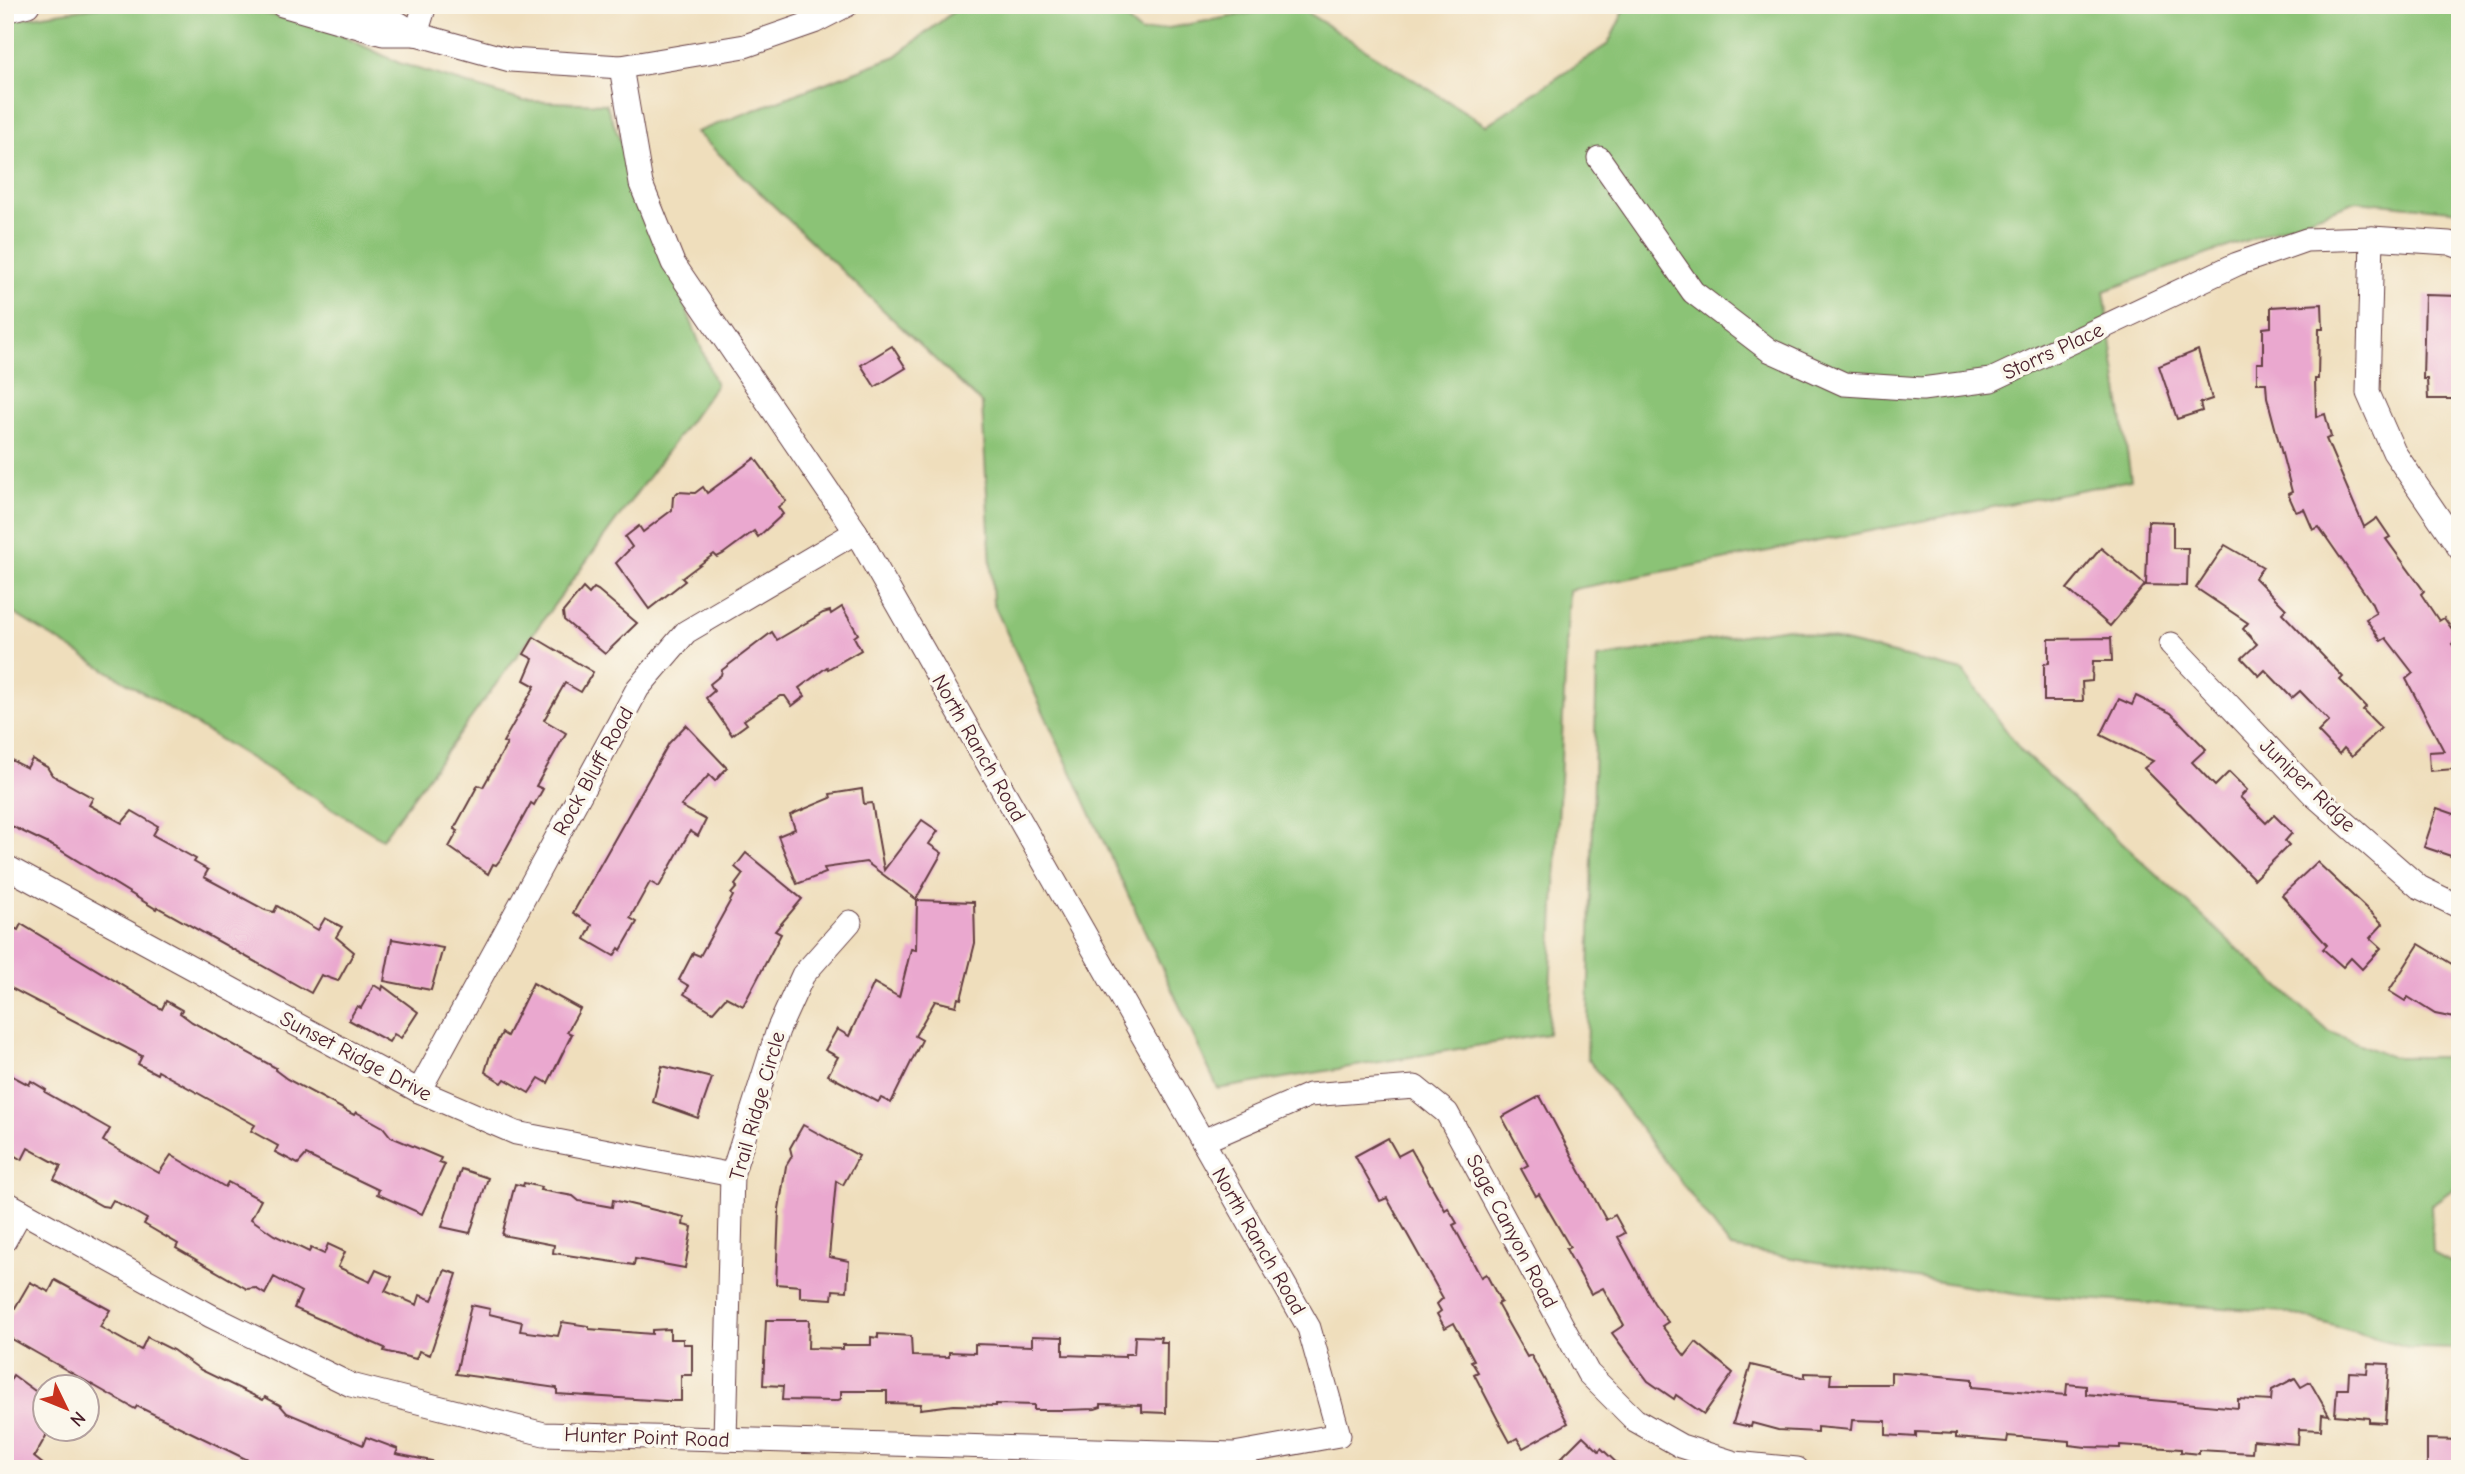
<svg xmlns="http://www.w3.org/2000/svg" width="2465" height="1474" viewBox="0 0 2465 1474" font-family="'Comic Neue',sans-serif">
	<rect width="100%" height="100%" fill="#fbf7ec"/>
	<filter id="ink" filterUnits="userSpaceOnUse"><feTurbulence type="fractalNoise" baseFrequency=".0143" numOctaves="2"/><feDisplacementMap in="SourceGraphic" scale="14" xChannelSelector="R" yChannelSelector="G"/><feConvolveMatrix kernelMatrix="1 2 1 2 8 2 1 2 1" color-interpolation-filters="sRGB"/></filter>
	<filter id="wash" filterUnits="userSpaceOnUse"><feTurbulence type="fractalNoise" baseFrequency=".00686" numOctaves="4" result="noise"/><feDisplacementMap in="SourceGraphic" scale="28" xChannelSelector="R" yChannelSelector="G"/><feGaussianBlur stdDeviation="1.57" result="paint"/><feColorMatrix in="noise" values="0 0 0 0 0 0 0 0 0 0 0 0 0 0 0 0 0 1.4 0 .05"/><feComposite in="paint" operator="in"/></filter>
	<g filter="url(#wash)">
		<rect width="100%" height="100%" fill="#efdebc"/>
		<g fill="#8bc376" stroke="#6a7150" stroke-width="2">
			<polygon points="108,5 225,5 322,26 399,63 523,101 606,104 716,385 382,839 5,608 5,24 12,20"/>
			<polygon points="962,5 1110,5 1141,33 1295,5 1486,125 1608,44 1627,5 2460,5 2460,211 2357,201 2104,291 2131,480 1569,590 1548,1034 1218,1089 993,603 982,404 696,132 896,56"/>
			<polygon points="1787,628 1963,671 2021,751 2328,1031 2391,1057 2460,1057 2460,1184 2431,1205 2433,1253 2460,1267 2460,1349 2411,1348 2286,1312 2020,1295 1731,1248 1587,1058 1597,658"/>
		</g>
		<g id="blocks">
			<g fill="#eaa8cf">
				<polygon points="2425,295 2460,296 2460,399 2428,399 2427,379 2423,379"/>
				<polygon points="2322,304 2323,329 2319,329 2318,379 2315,379 2316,417 2325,414 2331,437 2326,439 2364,527 2377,518 2390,537 2386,539 2424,591 2421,594 2439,621 2444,618 2459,639 2452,644 2460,655 2460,781 2454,769 2430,771 2429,752 2444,751 2406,679 2413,673 2386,638 2381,641 2366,619 2376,613 2371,602 2319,527 2313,530 2304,509 2296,512 2288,494 2292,492 2267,397 2266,383 2257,383 2257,363 2263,363 2263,328 2271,327 2271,307"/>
				<polygon points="892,346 906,368 875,387 861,365"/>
				<polygon points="2198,350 2212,399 2200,403 2202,411 2177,419 2159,366"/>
				<polygon points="755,458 786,501 778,507 783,514 758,537 754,531 723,554 717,557 714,554 682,578 685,581 649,609 616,563 632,547 625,537 639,526 643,532 672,510 673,497 678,492 695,493 703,487 707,493"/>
				<polygon points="2148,521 2173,522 2173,548 2188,548 2187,586 2146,585"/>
				<polygon points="2225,545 2263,567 2255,578 2286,609 2282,613 2343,677 2340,680 2366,707 2363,710 2381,728 2352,756 2344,748 2339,754 2318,732 2329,721 2300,691 2292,698 2265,670 2259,676 2242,658 2257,644 2243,629 2248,623 2196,588"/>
				<polygon points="2101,548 2145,585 2110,626 2067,589"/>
				<polygon points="583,588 589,594 594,588 598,590 637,623 605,654 564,620 563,612"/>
				<polygon points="842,607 858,634 854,637 861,650 828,669 827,667 799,688 805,696 792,706 785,696 780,696 744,720 747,724 732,735 706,698 714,691 710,684 721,675 722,670 772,632 777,640 823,613 830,611 831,614"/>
				<polygon points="534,637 593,672 581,692 565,683 544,720 566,733 536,786 543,789 534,805 531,803 500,860 496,865 493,864 488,874 449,847 458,831 454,829 478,785 483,787 507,744 503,742 535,686 524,680 533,659 524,654"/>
				<polygon points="2111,638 2112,661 2093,661 2092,681 2082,682 2083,701 2044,701 2044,664 2049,663 2049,639"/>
				<polygon points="2136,696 2171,713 2206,749 2192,762 2215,786 2229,772 2247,790 2240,797 2266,823 2274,815 2292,833 2285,841 2289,845 2254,879 2144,768 2153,761 2101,735 2119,699 2132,705"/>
				<polygon points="686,725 727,768 715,781 709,775 681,806 706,820 698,836 690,831 659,887 650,882 630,918 637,922 621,950 619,948 614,956 585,939 592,925 573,913 669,743"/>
				<polygon points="5,757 27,768 32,759 47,767 52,775 93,798 89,805 122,823 132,811 158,826 153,835 196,859 194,862 208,870 204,877 265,910 274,912 277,906 318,930 325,918 342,927 336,937 354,952 338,981 321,975 311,993 157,907 156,909 55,847 5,823"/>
				<polygon points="862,789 864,804 872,803 884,870 922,820 938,831 929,844 942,853 916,899 866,862 824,868 826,873 797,884 778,836 795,829 790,815 831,798 830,794"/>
				<polygon points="2437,808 2460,816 2460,859 2424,847"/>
				<polygon points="746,853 802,899 775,931 781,934 743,1006 726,997 713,1012 684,994 689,986 679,980 693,953 700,956 733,896 731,894 737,887 735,885 743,874 735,867"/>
				<polygon points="2317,862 2383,924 2370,938 2381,948 2362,969 2351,958 2343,967 2323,949 2327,945 2282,895"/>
				<polygon points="917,900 974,902 975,943 961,999 958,998 956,1006 935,1001 915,1036 922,1040 891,1103 881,1098 878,1102 828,1075 838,1057 825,1050 837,1029 849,1036 874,983 899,997 911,949 916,950"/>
				<polygon points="5,924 18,930 21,924 162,1009 166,1001 182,1010 180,1013 192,1022 276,1068 275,1070 287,1079 354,1115 356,1112 383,1127 391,1137 441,1158 439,1162 445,1164 422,1214 377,1194 379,1190 306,1155 298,1164 275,1152 278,1146 251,1131 255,1125 158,1071 157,1074 138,1064 142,1056 5,985"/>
				<polygon points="392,939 443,948 431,990 384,981"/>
				<polygon points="2419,944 2460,969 2460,1019 2435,1014 2408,997 2405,1001 2389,991"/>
				<polygon points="533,983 580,1009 567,1032 572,1034 548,1083 539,1078 529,1093 505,1079 502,1083 485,1072 490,1055 502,1033 507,1036"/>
				<polygon points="374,985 382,990 383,986 418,1012 401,1038 394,1034 389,1042 349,1020 357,1006 361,1008"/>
				<polygon points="662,1066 712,1078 698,1118 653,1102"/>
				<polygon points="5,1072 29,1085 31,1081 46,1090 45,1092 110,1129 103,1141 159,1173 171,1155 225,1187 228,1182 261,1200 251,1219 274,1235 309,1252 311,1248 324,1254 328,1244 345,1252 338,1267 370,1282 376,1270 392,1277 385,1291 417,1305 420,1295 432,1300 445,1270 457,1274 430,1355 419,1351 416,1359 384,1351 385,1348 294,1308 301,1292 274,1277 265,1294 255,1288 247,1289 176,1248 178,1244 144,1224 147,1219 113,1200 109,1207 102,1206 54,1179 61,1166 28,1148 22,1160 5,1150"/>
				<polygon points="1540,1096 1606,1220 1615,1215 1625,1233 1618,1237 1654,1303 1668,1322 1662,1326 1685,1356 1696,1342 1733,1373 1704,1414 1676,1395 1674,1399 1648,1381 1612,1333 1624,1325 1603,1288 1591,1294 1566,1249 1570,1247 1539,1194 1536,1196 1521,1169 1528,1165 1502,1117"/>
				<polygon points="803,1125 859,1156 843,1185 836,1181 829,1257 849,1261 847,1291 833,1290 832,1299 800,1297 800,1286 776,1284 779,1209 786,1166 792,1156 790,1148"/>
				<polygon points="1388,1138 1398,1156 1411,1149 1445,1210 1448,1208 1457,1223 1453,1225 1481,1277 1486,1274 1501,1302 1497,1304 1527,1357 1531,1355 1568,1423 1523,1448 1517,1438 1510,1442 1498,1420 1474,1374 1478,1372 1471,1361 1474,1360 1454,1323 1445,1328 1437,1314 1441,1311 1437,1304 1443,1298 1387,1198 1380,1201 1355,1156"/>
				<polygon points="461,1169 488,1178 470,1233 442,1227"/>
				<polygon points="524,1183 541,1187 540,1190 573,1196 579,1201 612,1207 613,1200 684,1217 683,1225 692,1227 685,1268 635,1259 634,1265 553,1253 554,1245 502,1235 515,1184 523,1186"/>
				<polygon points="55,1280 110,1310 100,1327 141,1350 147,1337 173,1350 201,1370 263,1400 265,1397 280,1405 287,1413 363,1445 366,1437 398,1449 396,1454 432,1461 431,1469 276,1469 261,1461 256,1464 137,1406 135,1409 5,1335 5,1325 30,1282 49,1292"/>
				<polygon points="471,1305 490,1309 489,1314 522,1322 520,1331 558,1336 562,1322 589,1326 589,1329 652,1334 652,1330 670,1329 670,1339 683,1339 683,1344 692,1344 692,1375 681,1375 681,1401 666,1401 557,1394 557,1388 456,1374"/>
				<polygon points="766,1320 809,1320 808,1348 843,1349 843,1345 871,1345 871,1337 878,1338 878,1334 911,1336 912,1356 949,1357 949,1352 975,1353 975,1344 1032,1346 1032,1336 1063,1337 1063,1355 1125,1357 1125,1354 1134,1354 1135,1336 1161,1337 1160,1342 1167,1342 1166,1413 1142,1412 1142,1405 1101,1404 1101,1407 1095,1409 1065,1410 1034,1410 1034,1405 996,1404 996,1406 954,1405 920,1409 921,1404 887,1403 887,1391 841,1391 841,1399 835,1401 782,1400 783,1386 763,1385"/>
				<polygon points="2368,1363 2389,1364 2385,1423 2369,1422 2369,1418 2335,1415 2337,1389 2348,1389 2349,1372 2367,1373"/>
				<polygon points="1751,1365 1805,1378 1805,1373 1831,1374 1830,1384 1891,1384 1891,1372 1919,1374 1972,1379 1972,1387 2066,1395 2067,1384 2086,1386 2086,1394 2238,1408 2238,1399 2271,1401 2272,1390 2295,1378 2301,1387 2310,1382 2329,1415 2322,1414 2321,1430 2299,1429 2298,1444 2253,1440 2252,1453 2199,1450 2199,1454 2181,1452 2181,1449 2120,1445 2120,1448 2086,1447 2069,1445 2069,1441 2008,1436 2007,1442 1956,1438 1956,1434 1916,1432 1916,1437 1886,1435 1886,1421 1852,1420 1851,1430 1817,1427 1817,1432 1778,1430 1752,1423 1751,1427 1733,1423"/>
				<polygon points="13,1375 46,1399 46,1436 34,1457 49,1469 5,1469 5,1389"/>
				<polygon points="1583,1436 1599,1451 1601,1448 1623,1469 1550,1469"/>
				<polygon points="2427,1439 2460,1440 2460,1469 2427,1469"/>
			</g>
		</g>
	</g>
	<g filter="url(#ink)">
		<use href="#blocks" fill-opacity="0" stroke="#633c41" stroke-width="2"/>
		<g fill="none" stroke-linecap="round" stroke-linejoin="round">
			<defs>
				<g id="minor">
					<polyline points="282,5 383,34 416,34 510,60 621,67 745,46 814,22 847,5"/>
					<polyline points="351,5 390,18 416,34"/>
					<polyline points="5,11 28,5"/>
					<polyline points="416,34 425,5"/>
					<polyline points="1599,158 1693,292 1769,350 1844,384 1922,389 1991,380 2237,264 2306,240 2372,238 2449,243 2460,247"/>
					<polyline points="2372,238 2368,393 2394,452 2460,549"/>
					<polyline points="2171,644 2315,796 2419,887 2460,907"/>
					<polyline points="5,866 419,1091 516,1133 732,1175"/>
					<polyline points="419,1091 638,688 686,632 856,532"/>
					<polyline points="1203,1141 1309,1095 1415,1087 1447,1113 1588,1373 1635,1420 1681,1446 1735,1463 1797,1469"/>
					<polyline points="5,1202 211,1316 351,1385 544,1434 1234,1454 1339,1435 1309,1328 856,532 673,263 641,184 621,67"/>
					<polyline points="5,1240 21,1211"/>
					<polyline points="725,1439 732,1175 778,1030 803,975 850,922"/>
				</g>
			</defs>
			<use href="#minor" stroke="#633c41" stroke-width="25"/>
			<use href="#minor" stroke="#fff" stroke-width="23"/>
		</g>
	</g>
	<g text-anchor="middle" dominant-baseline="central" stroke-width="7" stroke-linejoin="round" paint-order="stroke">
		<g font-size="21" fill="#4a1f2b" stroke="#fbf7ec">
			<text transform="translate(2053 351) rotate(-25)">Storrs Place</text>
			<text transform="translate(979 748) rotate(60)">North Ranch Road</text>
			<text transform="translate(593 771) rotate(-61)">Rock Bluff Road</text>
			<text transform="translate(2308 785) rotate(44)">Juniper Ridge</text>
			<text transform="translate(356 1056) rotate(28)">Sunset Ridge Drive</text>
			<text transform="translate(757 1106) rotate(-74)">Trail Ridge Circle</text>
			<text transform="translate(1512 1231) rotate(62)">Sage Canyon Road</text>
			<text transform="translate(1259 1241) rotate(60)">North Ranch Road</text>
			<text transform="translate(647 1437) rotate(2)">Hunter Point Road</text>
		</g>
	</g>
	<rect width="2465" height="1474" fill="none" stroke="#fbf7ec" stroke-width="28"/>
	<g transform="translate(66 1408) rotate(133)"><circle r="33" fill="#fbf7ec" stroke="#b4a19f" stroke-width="2"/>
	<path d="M0-5L12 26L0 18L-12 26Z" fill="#c8321e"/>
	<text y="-10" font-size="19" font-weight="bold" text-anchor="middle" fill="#4a1f2b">N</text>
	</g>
</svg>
